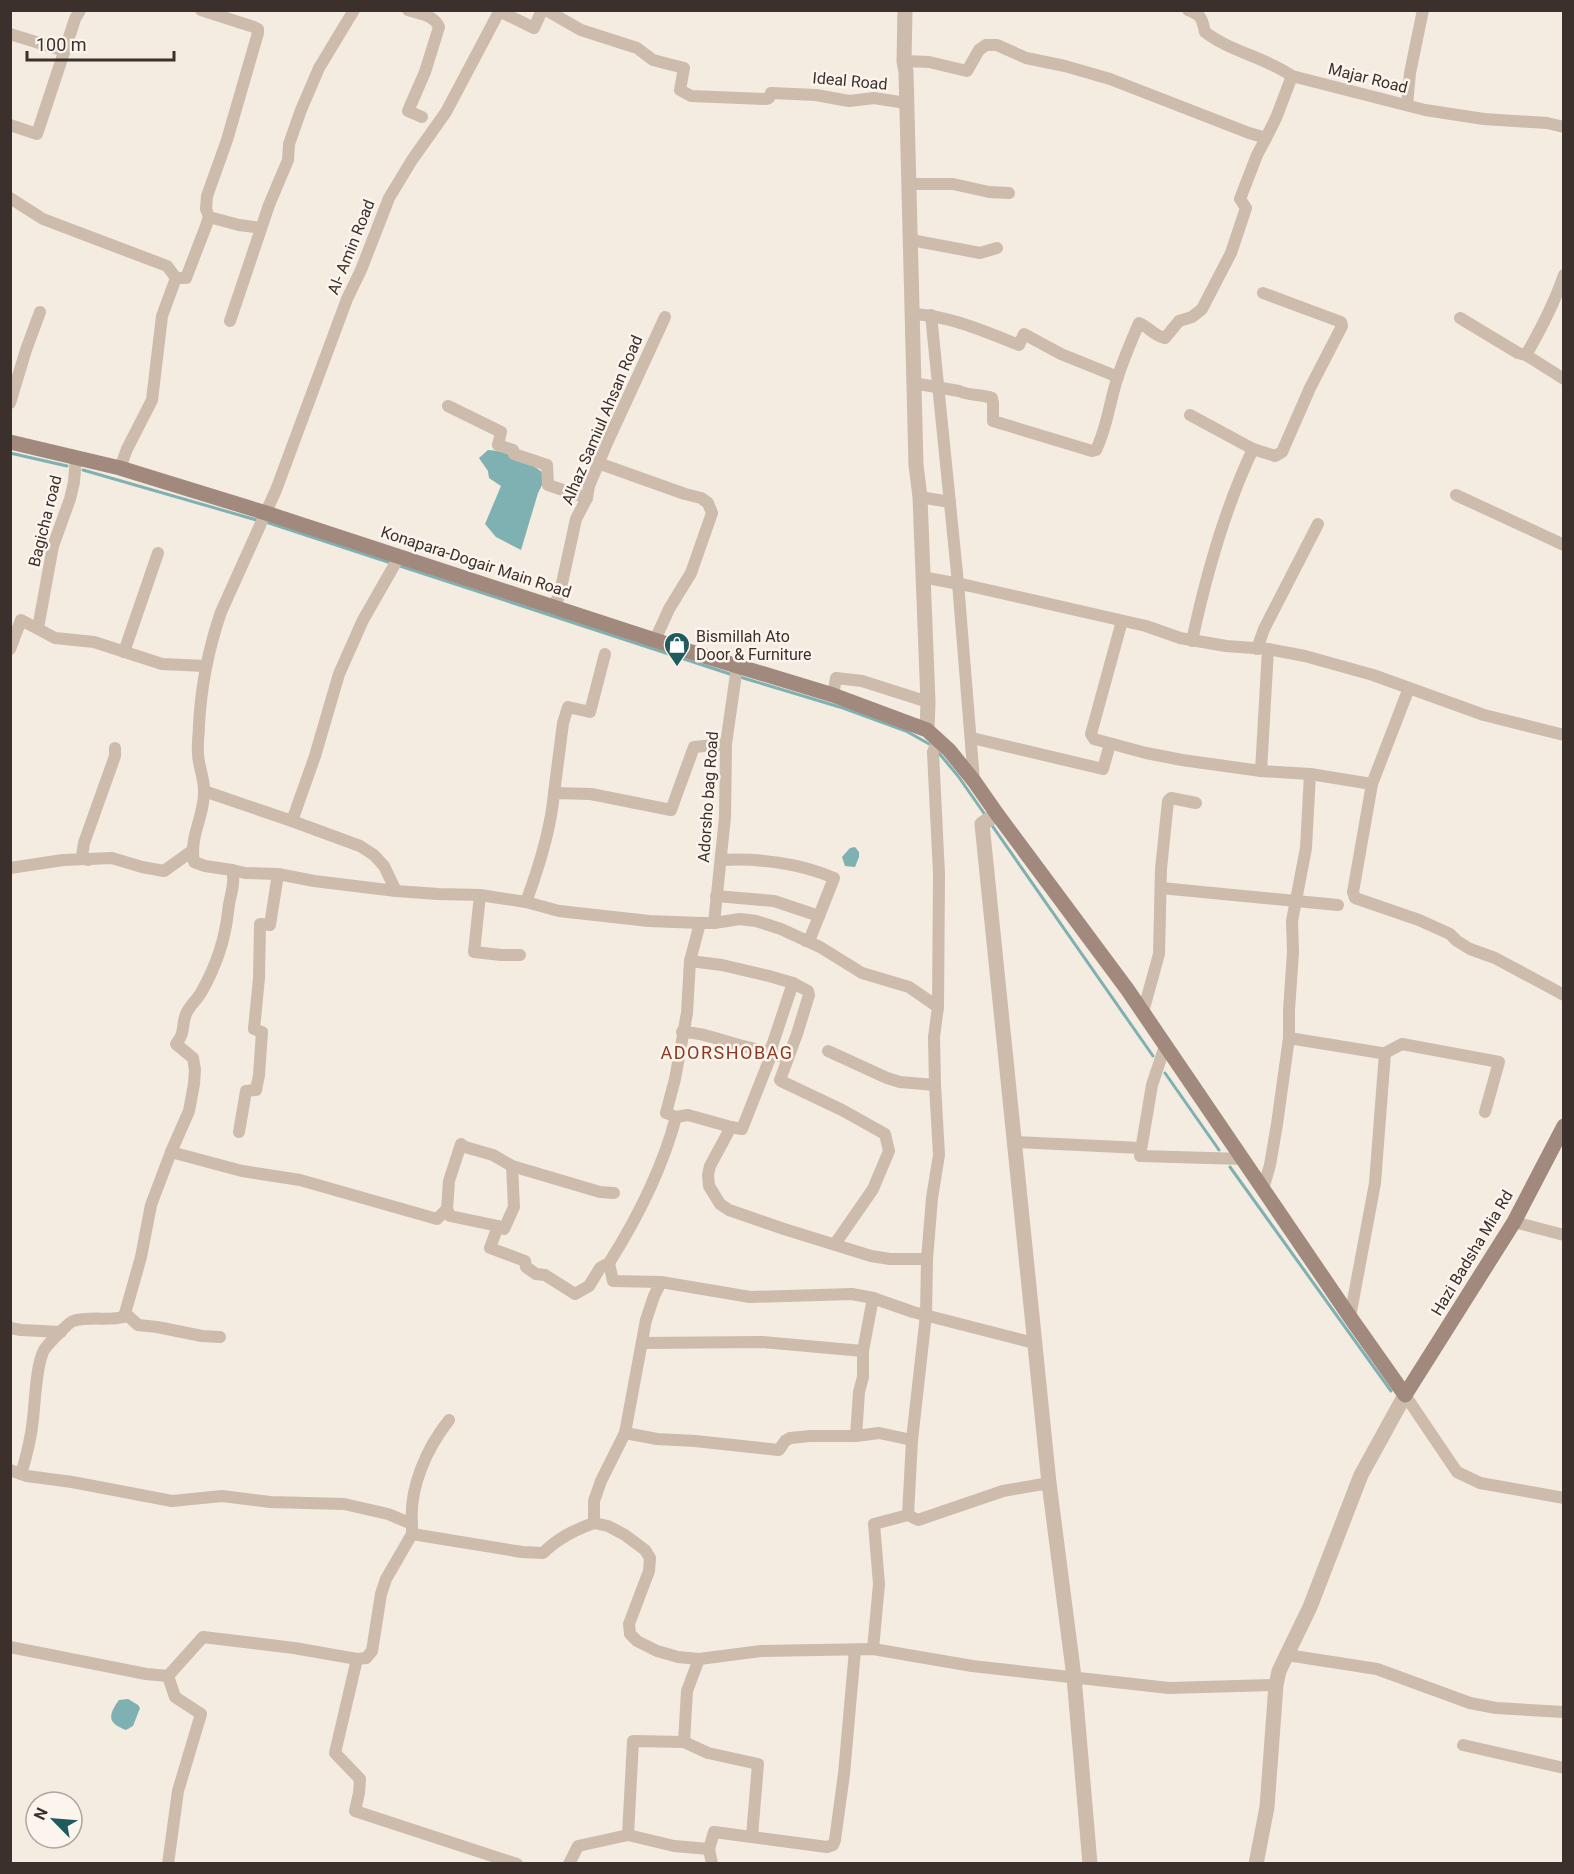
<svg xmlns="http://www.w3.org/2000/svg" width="1574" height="1874" viewBox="0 0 1574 1874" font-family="Roboto,sans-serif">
	<rect width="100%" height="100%" fill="#f4ebe1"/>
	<g fill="#7fb0b2">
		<path d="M 488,450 C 508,451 526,460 542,472 L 543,483 L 538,493 L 521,550 L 496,537 L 485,524 L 501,486 L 489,478 L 488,471 L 479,458 Z"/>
		<polygon points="855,847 859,852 859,857 855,867 845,866 842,857 850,848"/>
		<path d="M 128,1699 L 138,1705 L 140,1708 L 133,1726 L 126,1730 C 107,1723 108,1715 119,1700 Z"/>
	</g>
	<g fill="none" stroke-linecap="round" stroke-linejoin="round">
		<g stroke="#7fb0b2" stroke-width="3">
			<polyline points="10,453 67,466"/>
			<polyline points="83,470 260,521"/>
			<polyline points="266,522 391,563"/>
			<polyline points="397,565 733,675"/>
			<polyline points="740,677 843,708 906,731 931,745"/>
			<polyline points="938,752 958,776 986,816"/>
			<polyline points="991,824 1153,1056"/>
			<polyline points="1165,1073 1219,1150"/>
			<polyline points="1230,1167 1391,1391"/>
		</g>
		<g stroke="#cdbbac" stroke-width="12">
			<path d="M 408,10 C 420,14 434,15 439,27 L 425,72 L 408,111 L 422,117"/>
			<polyline points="546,10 581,30 637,48 653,60 684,68 680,90 691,96 766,99 769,98 771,93 816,95 849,101 874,98 906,103"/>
			<path d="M 1188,10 C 1202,15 1202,19 1205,32 C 1231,52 1265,57 1292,76 L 1425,110 L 1484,119 L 1547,123 L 1564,127"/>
			<polyline points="499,11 534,28 542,10"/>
			<polyline points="10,34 65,51"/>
			<polyline points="904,61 929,62 967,71 979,50 986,45 997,45 1026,58 1065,66 1110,79 1249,133 1266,138 1276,118 1292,76"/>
			<polyline points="1407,105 1410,73 1423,10"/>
			<polyline points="10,125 37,134 75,19 80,10"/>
			<polyline points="908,184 953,184 989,192 1009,193"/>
			<polyline points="10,198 43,219 167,266 176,278"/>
			<polyline points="209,217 239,225 261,228"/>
			<polyline points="911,240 980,253 997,248"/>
			<path d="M 1564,275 C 1554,304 1541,329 1526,355 L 1564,379"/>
			<path d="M 913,314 C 950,316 984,331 1019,345 L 1024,334 L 1061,354 L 1118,377"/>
			<polyline points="931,315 958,583 974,781"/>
			<polyline points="1460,318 1518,353 1526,355"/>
			<polyline points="230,321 269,205 288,160 289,144 301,110 319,68 354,10"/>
			<path d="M 913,383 L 959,391 C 969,396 981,394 992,398 L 993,403 L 993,421 L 1092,451 L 1096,450 C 1106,430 1109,407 1115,386 C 1121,364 1130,344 1139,323 C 1149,327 1154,336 1165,338 L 1179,321 L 1192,317 L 1202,309 L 1231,253 L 1246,208 L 1240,199 L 1257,155 L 1266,138"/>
			<polyline points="10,403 26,350 40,312"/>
			<polyline points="448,406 501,432 498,445 513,450 514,454 547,465 548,485 587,498"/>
			<polyline points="1190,415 1253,449 1275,456 1282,452 1310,388 1342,326 1341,322 1263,293"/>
			<polyline points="598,463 685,494 701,498 708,503 712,513 691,573 669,609 655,640"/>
			<polyline points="120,468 127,449 152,400 162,316 176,278 186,278 206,226 209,217 206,209 207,196 227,140 258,33 258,29 254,27 201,10"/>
			<polyline points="1456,495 1564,545"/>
			<polyline points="920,497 950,502"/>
			<polyline points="922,577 970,586 1146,626 1180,638 1226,646 1268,649 1305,656 1373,675 1484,715 1564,735"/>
			<polyline points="552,606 559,597 576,519 587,498 589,486 607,443 665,317"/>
			<polyline points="1122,621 1091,734 1094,739 1146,753 1182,760 1261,771 1310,774 1372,784"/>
			<polyline points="38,628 53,546 70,499 74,482 76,457"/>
			<path d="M 1192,641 C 1206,575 1224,510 1253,449"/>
			<polyline points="10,649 21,620 55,638 94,642 162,664 205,666"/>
			<polyline points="1257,649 1264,629 1318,524"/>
			<polyline points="124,652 158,553"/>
			<path d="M 737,667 L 726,744 L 725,817 L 714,923 L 700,923 L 690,961 L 687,1013 L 675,1079 L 666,1113 L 676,1117 C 662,1170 638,1217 609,1263 L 613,1281 L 661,1282 L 654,1296 L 646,1320 L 625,1433 L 601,1481 L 594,1501 L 594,1523 L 608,1526 L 625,1535 L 645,1550 L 650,1558 L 649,1571 L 629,1624 L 630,1634 L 637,1641 L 657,1651 L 678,1657 L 699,1659 L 761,1651 L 873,1649 L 972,1666 L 1169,1688 L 1276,1685"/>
			<polyline points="1409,688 1372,784 1353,892 1355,898 1419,920 1450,934 1457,941 1470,949 1495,958 1564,995"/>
			<polyline points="833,695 836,678 862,681 928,702"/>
			<polyline points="972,738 1103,769 1110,744"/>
			<polyline points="1261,771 1268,649"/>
			<polyline points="204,791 292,821 315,756 339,674 363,620 399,557"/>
			<polyline points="554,793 563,723 568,707 590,712 605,654"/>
			<polyline points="292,821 360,846 374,855 384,866 396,891"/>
			<polyline points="88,860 82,856 84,843 115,756 115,748"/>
			<path d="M 721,860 C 757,858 800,863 834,878 L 819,916"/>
			<polyline points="10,868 63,860 112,858 142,867 164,871 192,851"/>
			<polyline points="232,870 245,873 278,874 314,881 396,891 438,894 480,895 526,902 559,911 649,921 700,923"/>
			<polyline points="1161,888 1338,905"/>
			<polyline points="480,895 474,952 501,955 520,955"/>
			<polyline points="716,896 774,901 819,916 811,936 806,941"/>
			<path d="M 526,902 C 539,867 551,830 554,793 L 591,794 L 671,810 L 694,747 L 726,744"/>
			<polyline points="714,923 740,919 756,921 781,929 820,947 862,973 909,987 938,1007"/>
			<polyline points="690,961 722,965 769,976 793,983 808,991 809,995 797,1034 780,1080 781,1081 842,1110 885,1134 889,1151 873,1189 835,1244"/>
			<polyline points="793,983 772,1046 772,1053 742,1129 731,1127 710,1166 708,1175 709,1186 720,1204 729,1210 784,1229 871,1256 890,1259 927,1259"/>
			<polyline points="1143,1012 1159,954 1161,869 1168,801 1171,798 1196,803"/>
			<path d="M 682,1032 C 701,1033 708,1036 725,1041 C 740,1046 757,1049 772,1053 L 778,1056"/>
			<polyline points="1289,1038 1381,1053 1385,1053 1402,1044 1499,1062 1485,1112"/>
			<polyline points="1165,1046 1152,1085 1140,1156 1244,1159"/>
			<polyline points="828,1051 887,1078 900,1082 935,1085"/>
			<polyline points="676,1117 688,1115 731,1127"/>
			<polyline points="239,1132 246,1091 256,1090 259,1075 262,1032 254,1029 259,978 260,924 270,925 278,874"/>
			<polyline points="1014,1142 1141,1148"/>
			<polyline points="171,1152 242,1171 300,1180 437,1219 447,1209 450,1216 498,1226 490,1248 525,1261 526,1267 536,1274 545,1275 575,1294 589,1286 600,1268 609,1263"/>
			<polyline points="1263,1189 1270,1165 1277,1124 1289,1038 1289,1010 1293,952 1292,921 1306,848 1310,774"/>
			<polyline points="447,1209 449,1181 461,1144 465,1147 493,1155 512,1166 600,1192 614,1193"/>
			<polyline points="1514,1222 1564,1235"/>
			<polyline points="498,1226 504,1229 514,1207 512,1166"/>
			<polyline points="661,1282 750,1297 852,1294 873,1298 913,1312 1034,1343"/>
			<polyline points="125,1313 138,1325 157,1327 202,1336 220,1337"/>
			<polyline points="1350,1317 1375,1183 1385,1053"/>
			<polyline points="10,1328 21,1330 61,1332"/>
			<polyline points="642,1343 762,1342 863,1351"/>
			<polyline points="1405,1395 1457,1472 1480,1483 1564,1498"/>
			<polyline points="625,1433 657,1439 695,1441 779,1450 785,1441 790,1438 810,1436 856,1436 879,1433 912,1440"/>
			<polyline points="856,1436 859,1392 863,1377 863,1351 873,1298"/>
			<path d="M 10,1470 L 21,1474 C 27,1455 31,1438 33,1419 C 35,1401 36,1365 44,1350 C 48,1344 68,1323 73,1321 C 90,1316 108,1321 124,1317 L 141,1257 L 151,1205 L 171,1152 L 189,1111 L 194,1084 L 195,1070 L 193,1058 L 176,1044 C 186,1032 181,1026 186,1014 C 189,1006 198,999 202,991 C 216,966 225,940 228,912 C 229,897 236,885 232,870 L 205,866 L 194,862 C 189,835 205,816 204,790 C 204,777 198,765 198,753 C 197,744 199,734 199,725 C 201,686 208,650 221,612 L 276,490 L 347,299 L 361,270 L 389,198 L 412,160 L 446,112 L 500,10"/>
			<polyline points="21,1474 27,1476 72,1482 172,1501 222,1496 270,1502 344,1504 388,1514 412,1524 412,1534"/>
			<polyline points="908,1515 918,1520 1003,1491 1049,1483"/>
			<path d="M 412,1524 C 409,1487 427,1448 449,1420"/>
			<path d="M 10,1647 L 146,1674 L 168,1676 L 203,1637 L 294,1648 L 357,1659 L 366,1658 L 372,1651 L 381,1594 L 386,1579 L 412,1534 L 522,1552 L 543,1553 C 558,1538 574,1530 594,1523"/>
			<polyline points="873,1649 879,1584 874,1524 908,1515 912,1440 926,1315 927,1259 932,1198 939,1155 935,1085 934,1037 938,1007 939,874 933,752 938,739"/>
			<polyline points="1287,1655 1377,1669 1470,1703 1496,1708 1564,1712"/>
			<polyline points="357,1659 335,1753 360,1779 359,1793 355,1811 517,1864"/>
			<polyline points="168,1676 175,1697 201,1714 178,1791 168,1864"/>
			<polyline points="684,1742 708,1753 758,1764 752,1836"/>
			<polyline points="1463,1745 1564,1768"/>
			<polyline points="628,1835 633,1741 684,1742 687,1691 699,1659"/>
			<polyline points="569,1864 578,1846 628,1835 674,1846 709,1849"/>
			<polyline points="712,1864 709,1849 714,1832 827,1847 833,1845 835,1840 844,1774 855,1650"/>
		</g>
		<g stroke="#cdbbac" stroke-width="15">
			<polyline points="905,10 904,61 906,72 916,465 920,497 928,702 927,730"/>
			<polyline points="997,814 982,824 1049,1483 1074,1677 1090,1864"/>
			<polyline points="1256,1864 1267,1807 1276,1685 1279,1671 1310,1607 1361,1475 1405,1395"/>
		</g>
		<polyline stroke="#a18a7d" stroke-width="15" points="10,442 120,468 266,513 688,651 833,695 927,730 949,750 974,781 997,814 1127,989 1350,1317 1405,1395 1514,1222 1564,1126"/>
	</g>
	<defs>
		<symbol id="shop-pin" viewBox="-11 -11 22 30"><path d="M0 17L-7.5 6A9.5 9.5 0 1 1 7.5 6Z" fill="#1f5a5e" stroke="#fbf5ee"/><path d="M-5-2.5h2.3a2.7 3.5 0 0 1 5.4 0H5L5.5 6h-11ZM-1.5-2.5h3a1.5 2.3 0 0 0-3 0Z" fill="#fff"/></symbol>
	</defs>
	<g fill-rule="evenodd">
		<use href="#shop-pin" x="662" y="630" width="30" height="40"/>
	</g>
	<g text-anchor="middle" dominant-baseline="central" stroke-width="5" stroke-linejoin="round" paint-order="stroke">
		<g font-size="16" fill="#3b302b" stroke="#fbf5ee">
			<text transform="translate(1368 78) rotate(14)">Majar Road</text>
			<text transform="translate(850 81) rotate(5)">Ideal Road</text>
			<text transform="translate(351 247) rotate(-68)">Al- Amin Road</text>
			<text transform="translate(602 420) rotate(-67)">Alhaz Samiul Ahsan Road</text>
			<text transform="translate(45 521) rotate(-76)">Bagicha road</text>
			<text transform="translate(476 562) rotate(18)">Konapara-Dogair Main Road</text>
			<text transform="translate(708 797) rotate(-86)">Adorsho bag Road</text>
			<text transform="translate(1472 1253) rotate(-59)">Hazi Badsha Mia Rd</text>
		</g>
		<g font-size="16" fill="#3b302b" stroke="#fbf5ee" text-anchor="start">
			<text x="696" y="636">Bismillah Ato<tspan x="696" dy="18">Door &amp; Furniture</tspan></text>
		</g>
		<g font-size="18" letter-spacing="1.5" fill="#8c3b22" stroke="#fbf5ee">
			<text x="727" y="1052">ADORSHOBAG</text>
		</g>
	</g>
	<rect width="1574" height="1874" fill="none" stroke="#3b302b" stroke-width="24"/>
	<g transform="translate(54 1820) rotate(295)"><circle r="28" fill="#fbf5ee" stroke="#aea6a0" stroke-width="1.5"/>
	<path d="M0-4.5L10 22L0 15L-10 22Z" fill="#1f5a5e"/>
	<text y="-9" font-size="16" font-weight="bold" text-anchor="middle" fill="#3b302b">N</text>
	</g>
	<path d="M27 51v9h147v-9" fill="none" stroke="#3b302b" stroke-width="3"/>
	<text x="36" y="51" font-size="18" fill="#3b302b" stroke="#fbf5ee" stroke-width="4.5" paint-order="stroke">100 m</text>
</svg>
